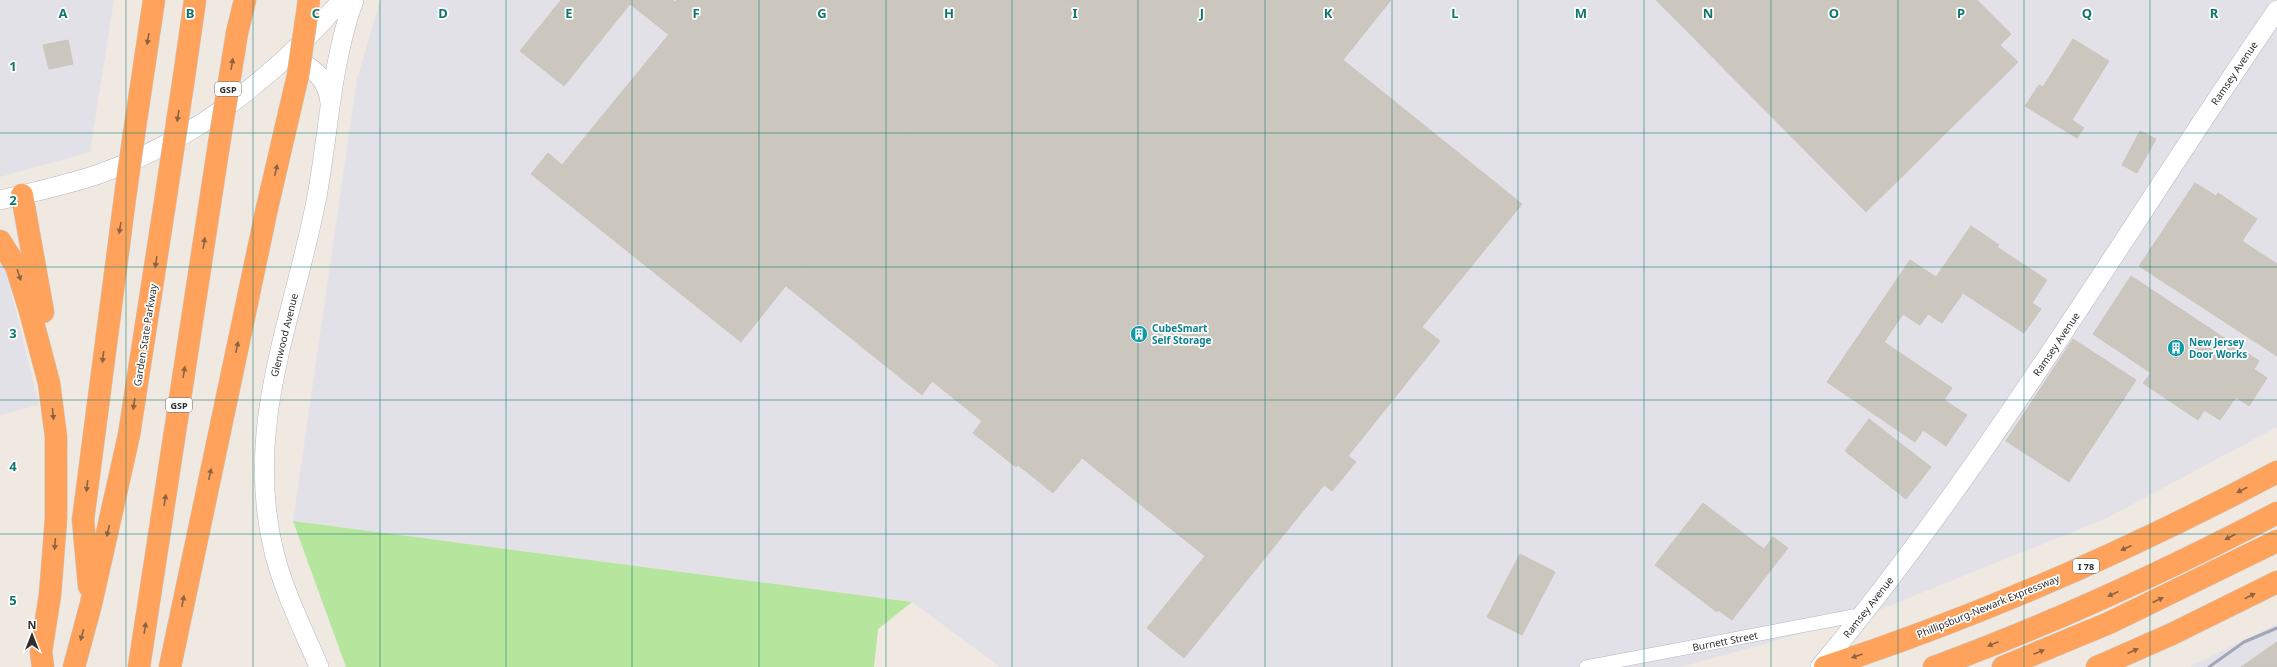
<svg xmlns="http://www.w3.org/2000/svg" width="2277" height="667" viewBox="0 0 2277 667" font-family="'Noto Sans',sans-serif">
	<rect width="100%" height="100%" fill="#efe9e1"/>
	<g fill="#e3e1e8">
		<polygon points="0,0 114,0 90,152 0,177"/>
		<polygon points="380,0 2277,0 2277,427 2105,519 1864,616 1681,667 1000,667 912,602 293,521 357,79"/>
		<polygon points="0,260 4,264 39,405 0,415"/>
		<polygon points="2277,624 2277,667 2189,667"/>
	</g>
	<polygon fill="#b6e59e" points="293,521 912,602 878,629 874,667 346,667"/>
	<g fill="#cbc7bf" stroke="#cbc5ba">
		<polygon points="561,0 673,0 675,2 677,0 697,0 668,34 630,4 564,86 520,51"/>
		<polygon points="697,0 1013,0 741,342 531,174 548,153 562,165"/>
		<polygon points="1013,0 1391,0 1343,60 1522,204 1422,327 1440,341 1348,456 1356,462 1332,491 1324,485 1184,658 1147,628 1205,556 1082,458 1053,493 1018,465 1016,467 973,433 982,421 932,381 922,395 786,286"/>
		<polygon points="1656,0 1977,0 2011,34 2000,45 2018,62 1866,212"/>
		<polygon points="2073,39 2109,61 2072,120 2084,128 2077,138 2025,106 2039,85 2043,87"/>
		<polygon points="68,40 73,64 49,69 43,45"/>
		<polygon points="2140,131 2156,139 2137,173 2122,165"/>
		<polygon points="2195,183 2216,196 2218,193 2257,219 2242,241 2277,264 2277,356 2139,266"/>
		<polygon points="1971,226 1999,245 1997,247 2047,280 2032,303 2041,309 2024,333 1963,293 1942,323 1928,314 1920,325 1903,314 1884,342 1952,388 1944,400 1967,415 1946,446 1923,430 1915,442 1827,382 1910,260 1936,277"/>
		<polygon points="2131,276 2259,361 2254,369 2267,378 2249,406 2236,397 2220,420 2204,410 2198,420 2143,383 2151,373 2093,334"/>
		<polygon points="2073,339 2136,380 2069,482 2006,441"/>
		<polygon points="1869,419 1931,467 1906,499 1845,451"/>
		<polygon points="1703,503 1764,549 1773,537 1788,548 1732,620 1718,610 1717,612 1655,565"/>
		<polygon points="1520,554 1555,572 1522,635 1487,617"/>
		<polygon points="2277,642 2277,667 2241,667"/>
	</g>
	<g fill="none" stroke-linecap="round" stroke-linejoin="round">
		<defs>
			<polyline id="street" points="1586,667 1864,614"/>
			<g id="secondary">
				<path d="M 287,59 C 310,62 328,79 330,103"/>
				<path d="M 0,200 C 33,192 67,185 99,174 C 197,139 275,77 342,0"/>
				<path d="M 319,667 C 303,629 284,592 274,552 C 243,425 294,318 317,196 C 329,131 331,63 354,0"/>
				<path d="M 1820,667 C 1991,461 2126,230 2277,10"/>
			</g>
			<g id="highway">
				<polyline points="237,33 245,0"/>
				<polyline points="184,77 195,0"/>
				<polyline points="134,134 154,0"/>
				<polyline points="22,195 43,312"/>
				<polyline points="0,241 16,266 30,311 49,383 56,437 56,519 50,595 41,652 43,667"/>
				<polyline points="89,586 83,520 126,190"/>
				<polyline points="74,667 91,604 129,435 164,209"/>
				<polyline points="139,667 219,144"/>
				<polyline points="170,667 267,208"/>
				<path d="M 1825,667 C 1981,616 2132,549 2277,472"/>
				<path d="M 1934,667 C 2052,624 2166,571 2277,513"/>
				<polyline points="2003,667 2109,623 2277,541"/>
				<polyline points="2097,667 2172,634 2277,582"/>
			</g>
		</defs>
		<use href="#street" stroke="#b4b7c1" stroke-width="14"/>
		<use href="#secondary" stroke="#b4b7c1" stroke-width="20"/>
		<use href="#highway" stroke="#c9c9c9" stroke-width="23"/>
		<use href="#street" stroke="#fff" stroke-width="13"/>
		<use href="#secondary" stroke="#fff" stroke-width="19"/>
		<use href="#highway" stroke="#ffa35c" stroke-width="22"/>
		<polyline stroke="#a3a6b8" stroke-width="3" points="2209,667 2244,642 2277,628"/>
		<defs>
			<g id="highway-bridge">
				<polyline points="219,144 237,33"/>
				<polyline points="126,190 134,134"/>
				<polyline points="267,208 298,75 309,0"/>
				<polyline points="164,209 184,77"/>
			</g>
		</defs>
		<use href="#highway-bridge" stroke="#c9c9c9" stroke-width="23" stroke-linecap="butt"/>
		<use href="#highway-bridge" stroke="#ffa35c" stroke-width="22"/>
	</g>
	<defs><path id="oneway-solid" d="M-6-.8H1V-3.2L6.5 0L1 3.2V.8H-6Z"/></defs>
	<g fill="#8c6343">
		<use href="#oneway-solid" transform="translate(148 39) rotate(99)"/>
		<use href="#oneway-solid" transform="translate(232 64) rotate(-81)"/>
		<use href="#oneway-solid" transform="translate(178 116) rotate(99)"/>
		<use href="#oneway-solid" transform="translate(276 170) rotate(-77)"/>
		<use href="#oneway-solid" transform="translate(120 228) rotate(99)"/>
		<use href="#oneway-solid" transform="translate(204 243) rotate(-81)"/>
		<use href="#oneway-solid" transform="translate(156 262) rotate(99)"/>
		<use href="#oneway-solid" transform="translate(19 275) rotate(72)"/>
		<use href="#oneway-solid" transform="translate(237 347) rotate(-78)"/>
		<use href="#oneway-solid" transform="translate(103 357) rotate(97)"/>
		<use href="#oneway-solid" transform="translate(184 372) rotate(-81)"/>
		<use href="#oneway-solid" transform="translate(134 404) rotate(99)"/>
		<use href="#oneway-solid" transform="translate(53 414) rotate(84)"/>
		<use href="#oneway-solid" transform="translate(210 474) rotate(-78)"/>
		<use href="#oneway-solid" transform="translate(87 486) rotate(97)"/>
		<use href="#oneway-solid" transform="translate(2242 490) rotate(153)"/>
		<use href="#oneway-solid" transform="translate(165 500) rotate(-81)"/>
		<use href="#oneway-solid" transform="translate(108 531) rotate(103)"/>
		<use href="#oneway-solid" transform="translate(2230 537) rotate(153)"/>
		<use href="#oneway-solid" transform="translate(55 544) rotate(94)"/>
		<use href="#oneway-solid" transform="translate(2126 548) rotate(155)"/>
		<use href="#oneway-solid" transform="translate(2113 594) rotate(156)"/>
		<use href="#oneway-solid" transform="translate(2250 596) rotate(-27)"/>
		<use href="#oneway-solid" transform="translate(2158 600) rotate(-25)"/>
		<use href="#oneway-solid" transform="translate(183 601) rotate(-79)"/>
		<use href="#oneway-solid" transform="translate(145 628) rotate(-81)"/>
		<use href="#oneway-solid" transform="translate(82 635) rotate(105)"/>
		<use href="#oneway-solid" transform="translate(1993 644) rotate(158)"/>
		<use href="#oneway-solid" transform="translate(2133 651) rotate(-24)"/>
		<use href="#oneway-solid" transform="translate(2039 652) rotate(-22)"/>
		<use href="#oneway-solid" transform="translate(1857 656) rotate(161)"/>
	</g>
	<path fill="none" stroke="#0f766e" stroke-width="1" stroke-opacity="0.55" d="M 126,0 L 126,667M 253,0 L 253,667M 380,0 L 380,667M 506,0 L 506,667M 632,0 L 632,667M 759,0 L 759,667M 886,0 L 886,667M 1012,0 L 1012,667M 1138,0 L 1138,667M 1265,0 L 1265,667M 1392,0 L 1392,667M 1518,0 L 1518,667M 1644,0 L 1644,667M 1771,0 L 1771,667M 1898,0 L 1898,667M 2024,0 L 2024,667M 2150,0 L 2150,667M 0,133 L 2277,133M 0,267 L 2277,267M 0,400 L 2277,400M 0,534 L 2277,534"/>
	<defs>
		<symbol id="building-disc" viewBox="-11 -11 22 22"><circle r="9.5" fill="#0f9aa8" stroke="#fff"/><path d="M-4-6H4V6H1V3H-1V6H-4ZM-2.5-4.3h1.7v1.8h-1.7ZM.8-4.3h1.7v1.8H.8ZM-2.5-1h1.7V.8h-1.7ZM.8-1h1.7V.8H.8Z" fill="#fff"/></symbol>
	</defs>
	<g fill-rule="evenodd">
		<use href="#building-disc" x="1129" y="324" width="20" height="20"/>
		<use href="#building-disc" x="2166" y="338" width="20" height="20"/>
	</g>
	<g text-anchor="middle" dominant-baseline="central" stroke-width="3.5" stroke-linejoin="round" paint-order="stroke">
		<g fill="#fff" stroke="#6d6d6d" stroke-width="1">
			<rect x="215" y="82" width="26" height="14" rx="3"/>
			<rect x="166" y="398" width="26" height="14" rx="3"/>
			<rect x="2073" y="559" width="26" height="14" rx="3"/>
		</g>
		<g font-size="9" font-weight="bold" fill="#2e2e2e">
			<text x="228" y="89">GSP</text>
			<text x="179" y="405">GSP</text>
			<text x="2086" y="566">I 78</text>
		</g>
		<g font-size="10" fill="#2e2e2e" stroke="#fff">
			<text transform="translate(2234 73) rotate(-56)">Ramsey Avenue</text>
			<text transform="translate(145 335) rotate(-81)">Garden State Parkway</text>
			<text transform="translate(284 335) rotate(-76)">Glenwood Avenue</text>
			<text transform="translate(2056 344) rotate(-56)">Ramsey Avenue</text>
			<text transform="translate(1988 606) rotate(-22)">Phillipsburg-Newark Expressway</text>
			<text transform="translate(1868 607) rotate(-52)">Ramsey Avenue</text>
			<text transform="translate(1725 641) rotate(-11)">Burnett Street</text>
		</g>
		<g font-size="10" font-weight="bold" fill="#0d838f" stroke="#fff" text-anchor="start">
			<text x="1152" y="328">CubeSmart<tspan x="1152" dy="12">Self Storage</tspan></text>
			<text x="2189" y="342">New Jersey<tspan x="2189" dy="12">Door Works</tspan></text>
		</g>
	</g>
	<g font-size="13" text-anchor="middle" font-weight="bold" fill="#0f766e" stroke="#fff" stroke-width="3.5" stroke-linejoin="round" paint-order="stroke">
		<text x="63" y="18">A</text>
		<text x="190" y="18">B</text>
		<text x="316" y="18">C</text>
		<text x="443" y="18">D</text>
		<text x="569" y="18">E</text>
		<text x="696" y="18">F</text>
		<text x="822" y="18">G</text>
		<text x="949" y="18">H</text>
		<text x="1075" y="18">I</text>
		<text x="1202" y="18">J</text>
		<text x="1328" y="18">K</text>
		<text x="1455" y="18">L</text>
		<text x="1581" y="18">M</text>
		<text x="1708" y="18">N</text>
		<text x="1834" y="18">O</text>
		<text x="1961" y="18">P</text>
		<text x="2087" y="18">Q</text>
		<text x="2214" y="18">R</text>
		<text x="13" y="71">1</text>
		<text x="13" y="205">2</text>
		<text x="13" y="338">3</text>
		<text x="13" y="471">4</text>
		<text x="13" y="605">5</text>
	</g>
	<g transform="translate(32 635)" stroke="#ffffff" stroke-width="3" paint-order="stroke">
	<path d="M0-3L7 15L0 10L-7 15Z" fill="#2e2e2e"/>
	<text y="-6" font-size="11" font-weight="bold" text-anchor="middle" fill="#2e2e2e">N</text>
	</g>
</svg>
